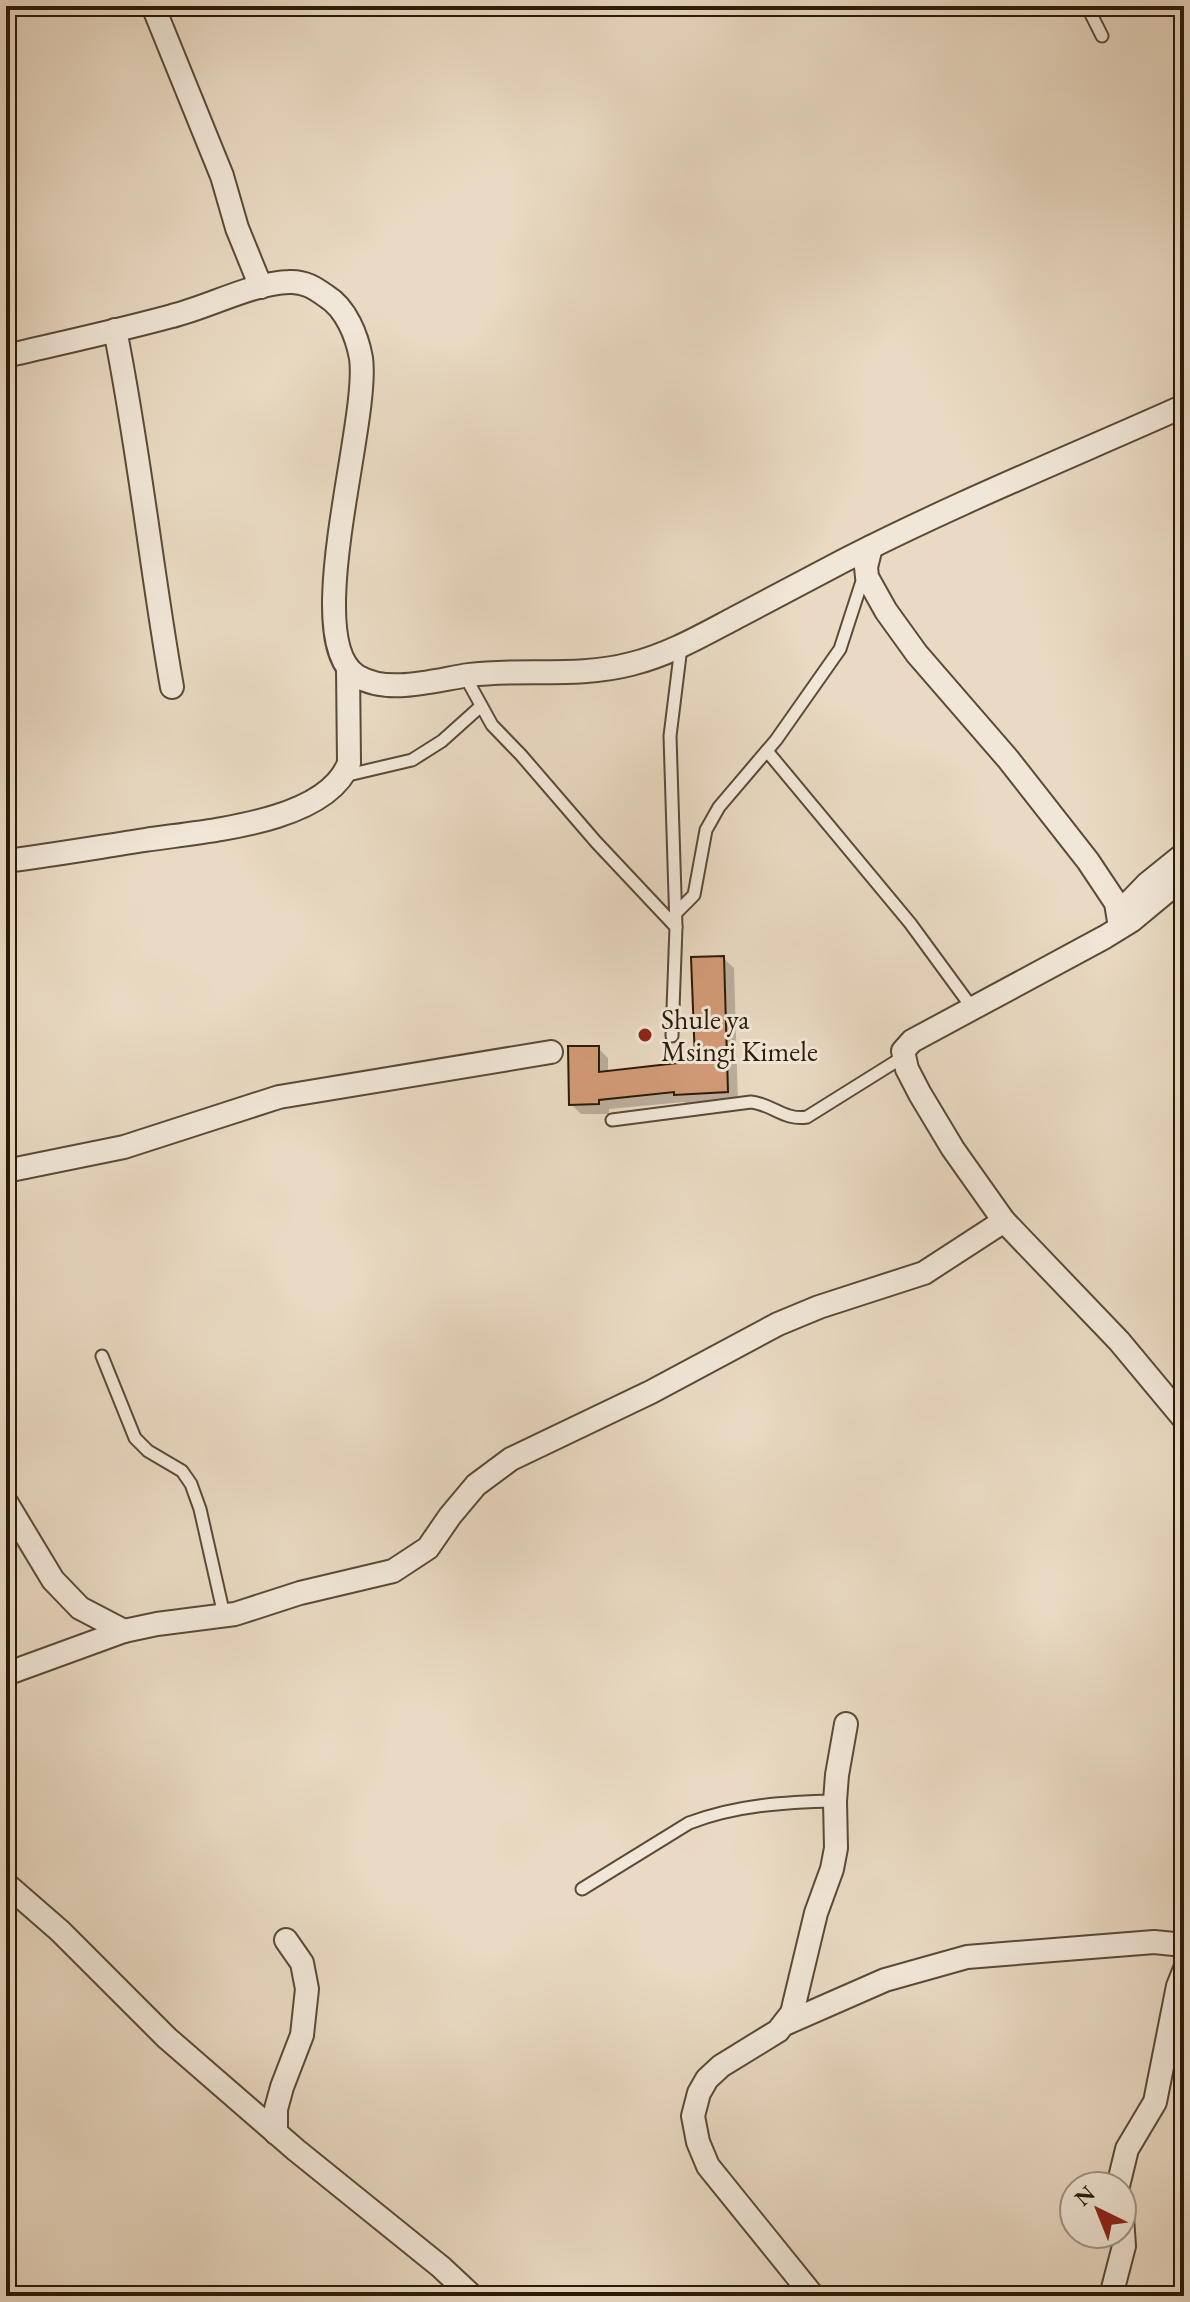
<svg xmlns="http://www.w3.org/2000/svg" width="1190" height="2302" viewBox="0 0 1190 2302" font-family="'EB Garamond',serif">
	<rect width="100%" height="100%" fill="#eadac3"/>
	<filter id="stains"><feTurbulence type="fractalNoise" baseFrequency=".0025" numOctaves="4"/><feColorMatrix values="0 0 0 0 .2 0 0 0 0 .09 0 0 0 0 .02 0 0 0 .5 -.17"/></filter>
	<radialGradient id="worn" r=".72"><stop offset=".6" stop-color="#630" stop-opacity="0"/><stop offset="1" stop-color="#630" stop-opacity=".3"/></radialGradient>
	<polygon fill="#0003" points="723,958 734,968 738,1101 687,1105 684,1102 609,1109 609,1114 581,1114 571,1104 598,1048 608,1058 608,1073 697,1063"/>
	<polygon fill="#d39b77" stroke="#2a1a08" stroke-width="2" points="724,956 728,1092 674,1095 674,1092 599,1100 599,1104 569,1105 568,1046 599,1046 599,1072 695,1061 691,957"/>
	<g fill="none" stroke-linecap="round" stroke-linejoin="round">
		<defs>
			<g id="service">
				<polyline points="1087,6 1102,36"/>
				<polyline points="465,676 492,725 521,755 596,842 676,927"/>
				<polyline points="767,751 910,923 973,1009"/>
				<polyline points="344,776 412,760 442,741 481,706"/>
				<polyline points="676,913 694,895 706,830 719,807 776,740 840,649 864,575"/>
				<polyline points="672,1036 676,927 670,736 681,647"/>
				<path d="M 612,1120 L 751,1102 C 772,1104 785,1121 807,1117 L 903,1057"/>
				<polyline points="102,1356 135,1438 148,1451 182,1471 191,1484 200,1509 224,1615"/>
				<path d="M 582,1889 L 689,1823 C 736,1805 785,1802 835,1801"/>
			</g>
			<g id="minor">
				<polyline points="153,6 222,176 237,228 261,287"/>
				<path d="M 115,330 C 139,448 151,568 172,687"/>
				<path d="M 6,356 C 61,343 117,331 172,316 C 209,307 252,283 289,282 C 304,281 315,288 326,296 C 346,308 357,336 361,358 C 370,422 299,640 357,676 C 388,695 435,680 469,675 C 522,668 578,678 631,664 C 668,655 701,636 735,618 C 771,599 807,580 843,561 C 954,504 1070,457 1184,406"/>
				<polyline points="871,547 866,567 867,577 886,611 917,654 1008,759 1088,861 1116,903 1120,927"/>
				<path d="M 6,861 C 53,855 99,847 145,840 C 202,831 326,824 349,763 L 348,668"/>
				<polyline points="1184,877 1131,921 1105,937 912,1041 903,1051 907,1069 920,1094 953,1149 1004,1221 1119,1341 1184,1419"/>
				<polyline points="1119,913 1148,883 1184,854"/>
				<polyline points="6,1171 124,1147 279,1097 551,1052"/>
				<polyline points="6,1502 53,1580 80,1608 124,1631"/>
				<polyline points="6,1674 124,1631 157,1624 235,1614 300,1593 393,1571 428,1548 450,1516 476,1485 511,1459 651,1392 778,1324 819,1307 924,1273 1004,1221"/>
				<polyline points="6,1884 60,1931 167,2038 296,2150 441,2267 472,2296"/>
				<polyline points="787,2023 885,1980 967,1957 1154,1942 1184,1945"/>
				<polyline points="276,2133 276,2109 282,2087 302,2035 307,1989 302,1963 286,1940"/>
				<polyline points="1118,2186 1127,2149 1155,2102 1178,1986 1184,1971"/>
				<polyline points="813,2296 708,2166 698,2142 693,2116 699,2093 707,2079 721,2066 778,2031 792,2013 816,1913 832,1869 836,1848 835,1801 837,1775 846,1724"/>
				<polyline points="1111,2296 1124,2246 1122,2217"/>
			</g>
		</defs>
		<use href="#service" stroke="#5a4a37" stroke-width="15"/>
		<use href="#minor" stroke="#5a4a37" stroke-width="26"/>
		<use href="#service" stroke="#f1e7d8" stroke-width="11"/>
		<use href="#minor" stroke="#f1e7d8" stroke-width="22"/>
	</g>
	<circle fill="#8f2418" stroke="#f1e7d8" stroke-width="3" cx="645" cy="1035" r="8"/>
	<g text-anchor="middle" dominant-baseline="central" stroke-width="6" stroke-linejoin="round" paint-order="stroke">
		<g font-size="28" fill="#2a1a08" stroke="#f1e7d8" text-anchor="start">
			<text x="661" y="1019">Shule ya<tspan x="661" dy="32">Msingi Kimele</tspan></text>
		</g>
	</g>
	<rect width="1190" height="2302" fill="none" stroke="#eadac3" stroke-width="32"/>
	<rect x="8" y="8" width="1174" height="2286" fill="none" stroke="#2a1a08" stroke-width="4"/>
	<rect x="16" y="16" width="1158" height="2270" fill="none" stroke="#2a1a08" stroke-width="2"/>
	<g transform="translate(1098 2210) rotate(317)"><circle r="38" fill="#f1e7d8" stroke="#a19585" stroke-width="2"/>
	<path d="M0-6L14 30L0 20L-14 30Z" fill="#8f2418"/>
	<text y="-12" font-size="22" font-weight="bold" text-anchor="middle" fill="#2a1a08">N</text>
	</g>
	<rect width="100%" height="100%" filter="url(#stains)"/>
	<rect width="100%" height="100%" fill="url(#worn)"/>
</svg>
